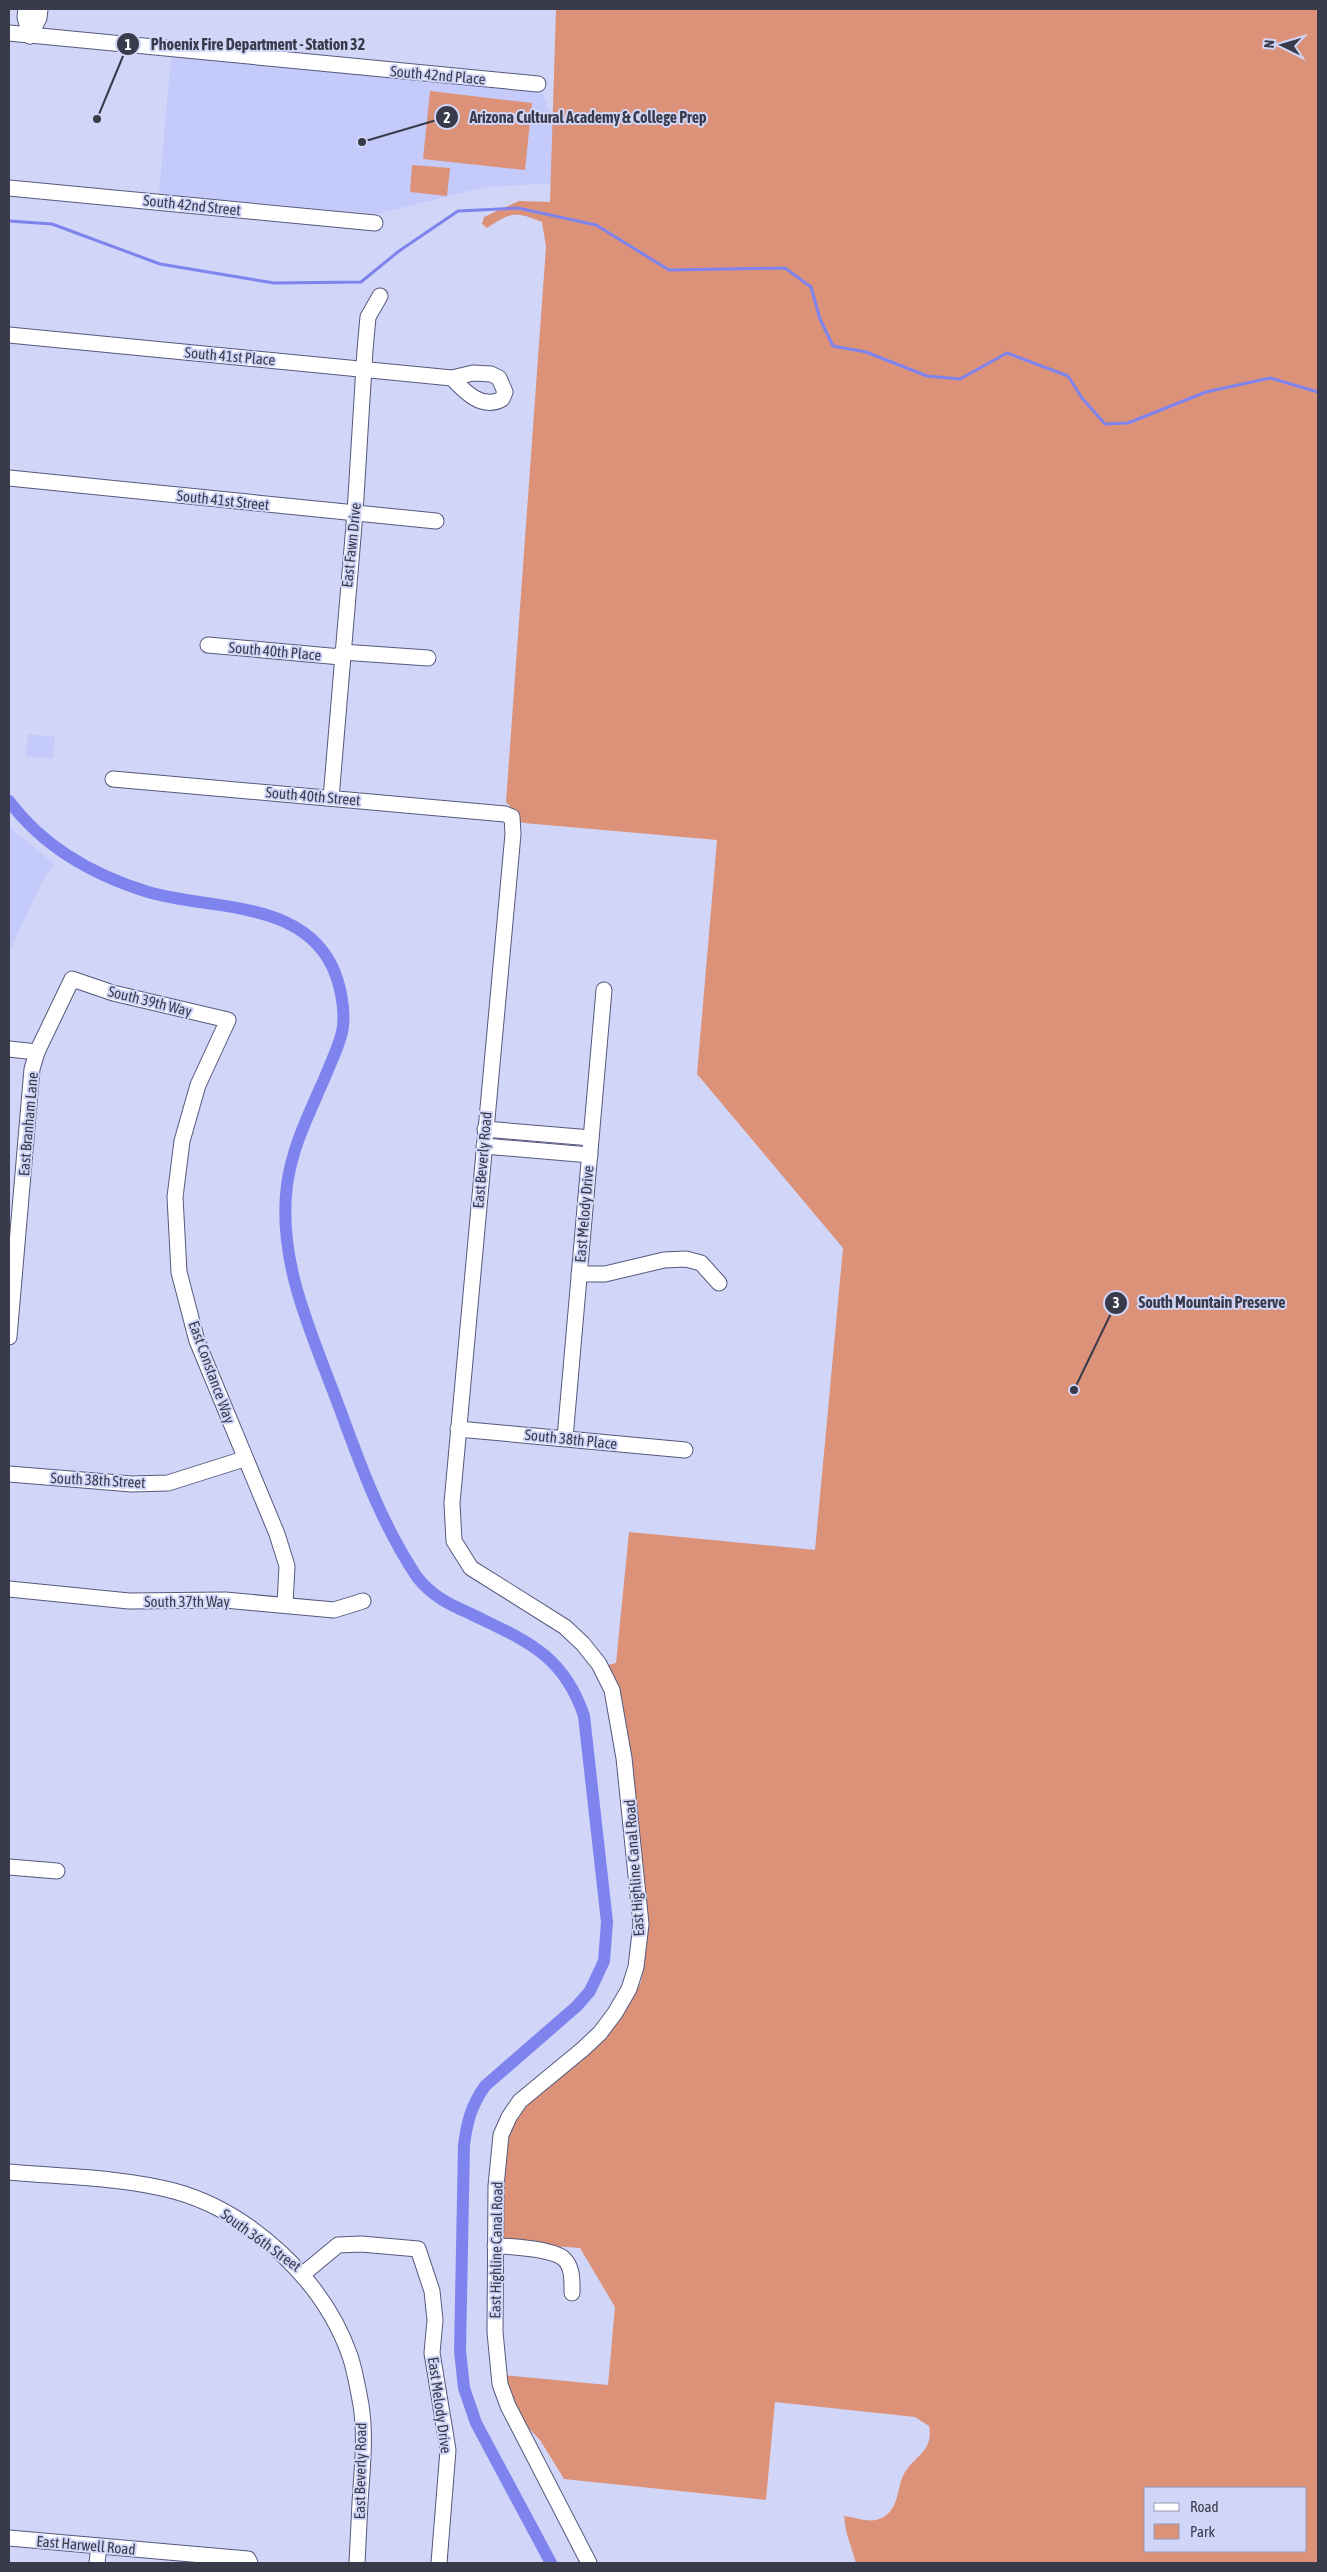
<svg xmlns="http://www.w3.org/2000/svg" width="1327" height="2572" viewBox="0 0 1327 2572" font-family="'Asap Condensed',sans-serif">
	<rect width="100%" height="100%" fill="#d1d6f8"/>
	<g fill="#c4cafa">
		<polygon points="171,56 543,93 548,108 561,121 560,183 485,187 377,214 159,194"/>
		<polygon points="28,734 55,737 53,759 26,756"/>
		<polygon points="9,826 54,864 42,882 9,952"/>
	</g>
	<g fill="#dc9279" fill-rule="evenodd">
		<path d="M 556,9 L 1318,9 L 1318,2563 L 856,2563 L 846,2531 L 844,2516 C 853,2517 867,2522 876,2520 C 899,2514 896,2492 903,2476 C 912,2456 934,2453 929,2426 L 915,2417 L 775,2402 L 766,2500 L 564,2479 L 540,2440 L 519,2418 L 503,2375 L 608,2385 L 615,2307 L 580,2248 L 509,2243 L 500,2239 L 504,2144 L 510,2124 L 523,2106 L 596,2045 L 619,2022 L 641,1982 L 645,1951 L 604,1666 L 616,1663 L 629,1532 L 815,1550 L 843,1248 L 697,1074 L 717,840 L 524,823 L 517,821 L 517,814 L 506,802 L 546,247 L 542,222 C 515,211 511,212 487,228 L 482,224 L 484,217 L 519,201 L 550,202 ZM 1146,2488 L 1306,2488 L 1306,2551 L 1146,2551 Z"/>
		<polygon points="430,91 532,103 525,170 423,159"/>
		<polygon points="412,165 450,168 447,196 410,192"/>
	</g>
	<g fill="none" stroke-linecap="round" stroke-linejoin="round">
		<polyline stroke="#7f83ee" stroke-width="3" points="9,221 52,224 160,264 274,283 361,282 399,251 458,211 518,208 596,225 669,270 785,268 811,287 820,319 833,346 866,352 927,376 960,379 1007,353 1068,376 1082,398 1105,424 1128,423 1206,392 1270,378 1318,392"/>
		<path stroke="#7f83ee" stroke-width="12" d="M 9,801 C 44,848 93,875 148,892 C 209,910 299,899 332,966 C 340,983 345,1007 343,1026 C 342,1038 335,1053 330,1065 C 314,1105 293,1141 287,1185 C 277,1262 312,1334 338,1404 C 360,1464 381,1523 417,1577 C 431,1595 448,1604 469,1613 C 524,1640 563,1653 584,1716 L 607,1922 L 604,1961 L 590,1991 L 577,2006 L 485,2086 C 471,2106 467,2122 464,2145 L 460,2351 L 464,2388 L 476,2423 L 551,2563"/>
		<defs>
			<g id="minor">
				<polyline points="26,9 25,17 30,36"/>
				<polyline points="9,33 538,84"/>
				<polyline points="30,36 39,18 40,9"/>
				<polyline points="9,188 375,223"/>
				<path d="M 9,335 L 452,378 L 473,373 L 491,374 L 499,378 L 505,392 L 502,399 C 482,410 465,392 452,378"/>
				<polyline points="9,478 436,521"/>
				<polyline points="208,645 341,657"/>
				<polyline points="342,652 428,658"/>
				<polyline points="113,779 505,814 512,817 513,834 452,1503 454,1541 471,1568 565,1627 583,1644 599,1664 612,1690 624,1758 641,1924 636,1967 629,1989 615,2013 600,2033 583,2049 520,2101 509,2117 501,2135 496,2186 495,2332 500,2384 508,2406 589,2563"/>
				<polyline points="331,798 355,513 365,350 368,317 380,296"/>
				<polyline points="9,1049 37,1052"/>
				<polyline points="485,1129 591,1138"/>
				<polyline points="484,1146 590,1155"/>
				<polyline points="579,1274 605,1274 664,1260 686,1259 701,1263 719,1283"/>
				<polyline points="9,1337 32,1069 37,1052 72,979 113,993 228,1020 198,1085 182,1141 175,1197 179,1272 197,1341 277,1534 287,1566 285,1604"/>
				<polyline points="458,1429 685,1450"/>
				<polyline points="565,1438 604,990"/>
				<polyline points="9,1474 132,1484 168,1483 244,1459"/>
				<polyline points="9,1589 129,1601 225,1600 334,1610 363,1601"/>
				<polyline points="9,1867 57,1871"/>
				<path d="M 9,2172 C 63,2177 121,2177 174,2191 C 251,2212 324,2281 350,2356 C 355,2371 358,2389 361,2405 C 366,2437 362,2470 360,2503 C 359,2523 358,2543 357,2563"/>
				<path d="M 495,2246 C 510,2246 554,2249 564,2259 C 573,2267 572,2282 572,2293"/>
				<polyline points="303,2274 338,2245 361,2244 418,2249 432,2291 435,2320 432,2353 448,2450 439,2563"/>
				<polyline points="9,2538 248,2559 250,2563"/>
				<polyline points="97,2563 99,2546"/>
			</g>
		</defs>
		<use href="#minor" stroke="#55597d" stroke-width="17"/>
		<use href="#minor" stroke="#fff" stroke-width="15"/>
	</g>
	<g text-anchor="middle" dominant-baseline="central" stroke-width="4" stroke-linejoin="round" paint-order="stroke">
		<g font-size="15" fill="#393b4b" stroke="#d1d6f8">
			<text transform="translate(438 75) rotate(5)">South 42nd Place</text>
			<text transform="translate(192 205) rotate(6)">South 42nd Street</text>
			<text transform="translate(230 356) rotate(5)">South 41st Place</text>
			<text transform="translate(223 500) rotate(6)">South 41st Street</text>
			<text transform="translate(351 545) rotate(-84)">East Fawn Drive</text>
			<text transform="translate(275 651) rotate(5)">South 40th Place</text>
			<text transform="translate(313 796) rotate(5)">South 40th Street</text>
			<text transform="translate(150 1001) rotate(14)">South 39th Way</text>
			<text transform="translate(28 1124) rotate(-85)">East Branham Lane</text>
			<text transform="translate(482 1160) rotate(-85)">East Beverly Road</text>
			<text transform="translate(584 1214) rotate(-85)">East Melody Drive</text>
			<text transform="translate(212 1372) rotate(70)">East Constance Way</text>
			<text transform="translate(571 1439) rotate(6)">South 38th Place</text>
			<text transform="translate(98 1480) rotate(3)">South 38th Street</text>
			<text x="187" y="1601">South 37th Way</text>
			<text transform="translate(634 1868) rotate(-94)">East Highline Canal Road</text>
			<text transform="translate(261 2240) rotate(36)">South 36th Street</text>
			<text transform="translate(496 2250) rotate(-89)">East Highline Canal Road</text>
			<text transform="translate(440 2405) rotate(82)">East Melody Drive</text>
			<text transform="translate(360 2471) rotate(-89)">East Beverly Road</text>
			<text transform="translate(86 2545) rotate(5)">East Harwell Road</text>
		</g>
	</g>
	<path fill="none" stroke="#393b4b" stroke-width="2" d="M97 119L128 44M362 142L447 117M1074 1390L1116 1303"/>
	<g fill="#393b4b" stroke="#d1d6f8" stroke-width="2">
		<circle cx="97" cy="119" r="5"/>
		<circle cx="362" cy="142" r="5"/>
		<circle cx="1074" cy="1390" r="5"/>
		<circle cx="128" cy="44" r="12"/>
		<circle cx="447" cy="117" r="12"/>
		<circle cx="1116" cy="1303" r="12"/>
	</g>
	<g font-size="15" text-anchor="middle" font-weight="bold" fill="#fff">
		<text x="128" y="50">1</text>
		<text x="447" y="123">2</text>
		<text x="1116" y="1308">3</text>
	</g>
	<g font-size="16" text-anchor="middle" font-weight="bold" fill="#393b4b" stroke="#d1d6f8" stroke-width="4" stroke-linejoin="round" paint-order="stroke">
		<text x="258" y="50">Phoenix Fire Department - Station 32</text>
		<text x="588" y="123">Arizona Cultural Academy &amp; College Prep</text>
		<text x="1212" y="1308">South Mountain Preserve</text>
	</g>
	<rect width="1327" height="2572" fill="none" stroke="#393b4b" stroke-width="20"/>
	<rect x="1144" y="2487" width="162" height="65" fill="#d1d6f8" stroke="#9498b3"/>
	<rect x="1154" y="2503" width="25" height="8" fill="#ffffff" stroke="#9498b3"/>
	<text x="1190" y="2512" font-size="15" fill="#393b4b">Road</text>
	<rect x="1154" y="2524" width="25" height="15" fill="#dc9279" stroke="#9498b3"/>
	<text x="1190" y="2537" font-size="15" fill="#393b4b">Park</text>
	<g transform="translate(1282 45) rotate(275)" stroke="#d1d6f8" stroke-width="4" paint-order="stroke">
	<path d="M0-4L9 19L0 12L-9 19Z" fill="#393b4b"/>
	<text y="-8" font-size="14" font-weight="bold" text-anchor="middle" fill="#393b4b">N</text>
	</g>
</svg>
